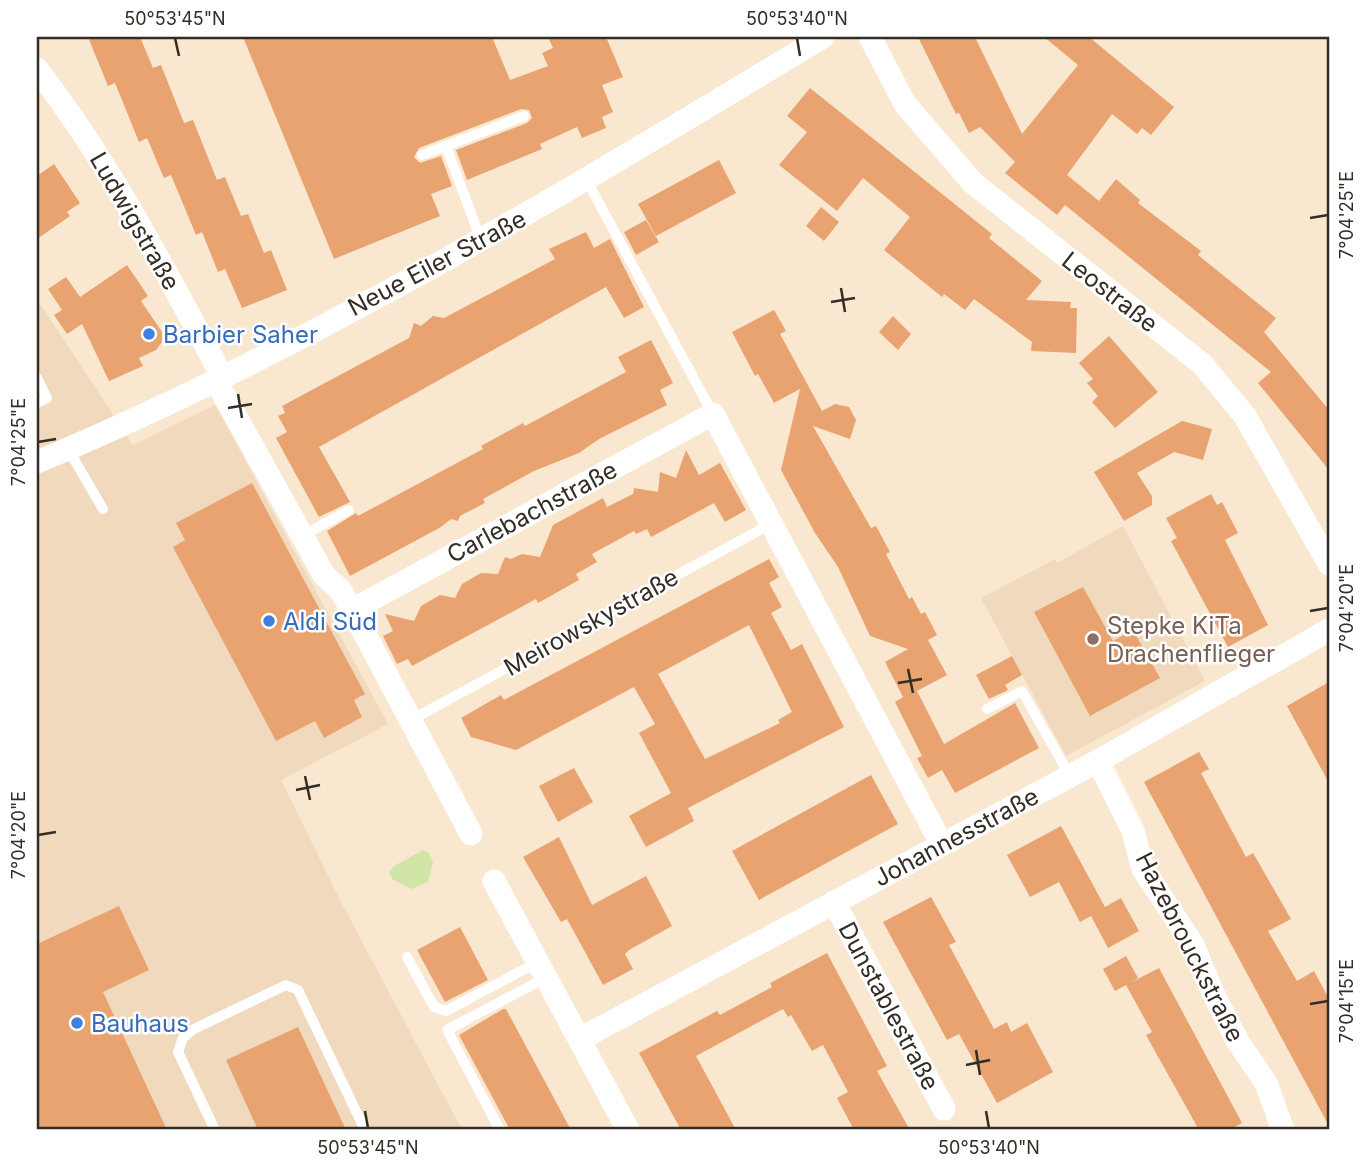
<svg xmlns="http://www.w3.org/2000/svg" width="1366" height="1167" viewBox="0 0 1366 1167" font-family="Inter,sans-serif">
	<rect width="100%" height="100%" fill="#f9e7d0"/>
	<g fill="#f0d9bc">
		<polygon points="37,299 133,445 215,405 388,724 281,780 340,900 462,1130 37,1130"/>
		<polygon points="1123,526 1205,681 1066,756 981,598 1055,559 1057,563"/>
	</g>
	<polygon fill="#d1e5a7" points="423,850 429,853 433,862 428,882 412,889 393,880 389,873 394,866"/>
	<g fill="#e8a370" fill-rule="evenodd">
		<polygon points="88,37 140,37 153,68 161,65 184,123 193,120 217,180 225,177 241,216 248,214 264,253 271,250 287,290 242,308 225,269 218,272 202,232 196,235 171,175 164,178 147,138 139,142 115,83 108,86"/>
		<polygon points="243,37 492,37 510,80 548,66 542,53 553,48 548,37 606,37 623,77 602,85 613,112 602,117 606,128 582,138 577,127 540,144 542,149 467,180 456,150 527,123 532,118 529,110 521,109 419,148 414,157 420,163 441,156 452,186 431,194 440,216 334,259"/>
		<polygon points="918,37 975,37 1022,134 1078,65 1044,37 1089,37 1174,107 1151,135 1142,128 1137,134 1112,114 1067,175 1099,201 1116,179 1140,200 1138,203 1201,251 1198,255 1276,318 1264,332 1329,410 1329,470 1258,383 1271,372 1065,205 1057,215 1005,173 1015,162 980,127 969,133 959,113 956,114"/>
		<polygon points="810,88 992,234 989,238 1042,281 1026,300 1071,302 1070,308 1077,308 1076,353 1031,351 1032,342 974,299 965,310 944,294 942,297 884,250 910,217 863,178 837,211 779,165 807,132 787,116"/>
		<polygon points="719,160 736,193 656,236 638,204"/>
		<polygon points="54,164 80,203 67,212 70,216 37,239 37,176"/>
		<polygon points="821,207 839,222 824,241 806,226"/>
		<polygon points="646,220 659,242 636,255 624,232"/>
		<polygon points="586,232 594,248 610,239 644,307 624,318 606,287 319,447 350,502 319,517 276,438 287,432 278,416 285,413 282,406 409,338 414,323 421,326 433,316 444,318 555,259 549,249"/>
		<polygon points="127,265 148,296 141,301 162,332 162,342 156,350 139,358 143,366 109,381 82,324 67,334 54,315 62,310 48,289 66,277 80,297"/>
		<polygon points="774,310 786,331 780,334 822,411 835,404 849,407 856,420 850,439 813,426 871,528 876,526 890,552 886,554 909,599 912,597 921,614 925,612 937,635 928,640 947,675 917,691 944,744 1015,703 1039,748 955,793 942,770 928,778 917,758 922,756 895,702 903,697 885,662 908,649 870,636 838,567 815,533 781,470 800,389 774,403 758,374 755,376 732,332"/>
		<polygon points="893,316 911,334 898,350 879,332"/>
		<polygon points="1109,336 1158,392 1115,428 1092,402 1098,396 1087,383 1093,379 1079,363"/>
		<polygon points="651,340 673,383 660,390 667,405 599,439 579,453 534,471 483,499 485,503 460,516 458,521 451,519 441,527 350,576 327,531 356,513 358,516 483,449 481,446 523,423 525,426 626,372 618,357"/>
		<polygon points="1182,421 1212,429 1203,460 1174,452 1137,473 1152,496 1152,505 1124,521 1094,472"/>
		<polygon points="686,450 699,475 720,463 746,510 725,522 714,503 651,537 647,529 636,534 634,531 592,554 597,562 576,574 579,580 538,603 536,599 412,666 408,659 397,664 383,636 393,631 385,614 414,621 421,606 440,595 455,598 462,584 481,573 498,574 505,557 511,559 522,554 540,557 553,525 603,498 607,507 633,494 634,488 658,492 660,472 676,478"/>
		<polygon points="252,483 365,694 354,700 362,717 324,738 315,721 276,741 173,547 185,540 176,523"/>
		<polygon points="1211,494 1217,505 1222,502 1238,533 1225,540 1268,625 1228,647 1171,541 1177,538 1166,518"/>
		<path d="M 769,559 L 779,577 L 769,583 L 782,607 L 771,613 L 791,650 L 802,644 L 844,727 L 688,808 L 694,821 L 646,847 L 629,816 L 671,793 L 639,733 L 655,724 L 634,687 L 516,750 L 471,737 L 461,718 L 501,695 L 504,700 ZM 749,625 L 792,712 L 778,720 L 780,723 L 705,759 L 658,674 Z"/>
		<polygon points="1083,587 1113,641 1133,630 1160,678 1090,716 1034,612"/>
		<polygon points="1012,656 1022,675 1005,685 1008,690 989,699 976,675"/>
		<polygon points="1329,682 1329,783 1287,706"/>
		<polygon points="1199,752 1209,769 1201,773 1246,857 1253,853 1291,919 1268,931 1297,981 1314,971 1329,999 1329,1126 1144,782"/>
		<polygon points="574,768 593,802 558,822 539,786"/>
		<polygon points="871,775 898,824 759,900 732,851"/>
		<polygon points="1061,826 1105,907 1121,898 1139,931 1108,948 1091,916 1080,922 1059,882 1030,897 1007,855"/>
		<polygon points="559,837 592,905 646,876 672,926 629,950 625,954 633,969 603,985 567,919 561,922 523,857"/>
		<polygon points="931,897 956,942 949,945 994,1029 1007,1022 1011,1032 1027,1023 1053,1072 997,1103 959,1034 947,1040 883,922"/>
		<polygon points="119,906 149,970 103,992 167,1130 37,1130 37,944"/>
		<polygon points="460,927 488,980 445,1002 417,950"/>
		<polygon points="827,953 887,1066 877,1071 910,1130 854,1130 837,1098 848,1092 823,1045 812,1051 791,1015 788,1017 783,1009 696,1056 736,1130 681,1130 639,1053 717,1011 720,1015 772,987 770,983"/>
		<polygon points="1126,956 1138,978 1130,983 1159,968 1242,1123 1229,1130 1199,1130 1146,1035 1152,1032 1126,985 1115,991 1103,969"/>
		<polygon points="503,1009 506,1009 571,1130 510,1130 459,1035"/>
		<polygon points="298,1027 346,1130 258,1130 226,1060"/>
	</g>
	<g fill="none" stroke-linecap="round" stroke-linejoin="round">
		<g stroke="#fff" stroke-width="10">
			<polyline points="446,146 481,240"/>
			<polyline points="422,155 524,116"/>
			<polyline points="586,179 713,414"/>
			<polyline points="37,378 47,398 37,403"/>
			<polyline points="68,449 103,509"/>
			<polyline points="302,536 349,510"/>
			<polyline points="987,709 1022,691 1070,776"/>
			<polyline points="411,720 771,524"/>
			<polyline points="407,957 434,1007 446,1011 538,962"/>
			<polyline points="215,1130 178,1052 183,1038 194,1029 286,985 298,990 365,1130"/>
			<polyline points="500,1130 447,1030 547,977"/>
		</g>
		<g stroke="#fff" stroke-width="23">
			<polyline points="870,37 905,104 973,183 1202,364 1245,416 1329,564"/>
			<path d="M 37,69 C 111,165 166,272 223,378"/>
			<polyline points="216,381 324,575 340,590 352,610 471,834"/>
			<path d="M 37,462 C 312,347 568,191 823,37"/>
			<polyline points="352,610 713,414 941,843"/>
			<polyline points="1098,761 1133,831 1143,869 1192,943 1213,993 1238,1042 1266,1083 1283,1130"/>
			<polyline points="494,881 628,1130"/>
			<polyline points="834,902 944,1109"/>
			<polyline points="580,1039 1098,761 1329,630"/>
		</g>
	</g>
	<path fill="none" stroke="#342d25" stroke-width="2.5" d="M 175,38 L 179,56M 797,38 L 800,56M 1310,218 L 1328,215M 841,288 L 845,312M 831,302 L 855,298M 238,394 L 242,418M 228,408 L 252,404M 38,442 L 56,439M 1310,611 L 1328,608M 908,669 L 913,693M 898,683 L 922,679M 305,776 L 310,800M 296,790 L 320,785M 38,835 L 56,832M 1310,1004 L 1328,1001M 976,1050 L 980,1075M 966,1065 L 990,1060M 365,1111 L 368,1128M 986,1111 L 989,1128"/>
	<g fill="#3f7fe0" stroke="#fff" stroke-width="2.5">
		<circle cx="149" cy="334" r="7"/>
		<circle cx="269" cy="621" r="7"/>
		<circle cx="77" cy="1023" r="7"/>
	</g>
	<circle fill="#8d6e63" stroke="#fff" stroke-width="2.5" cx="1093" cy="639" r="7"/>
	<g text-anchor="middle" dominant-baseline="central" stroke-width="5" stroke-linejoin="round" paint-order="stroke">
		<g font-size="24" fill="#342d25" stroke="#fff">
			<text transform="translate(135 221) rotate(60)">Ludwigstraße</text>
			<text transform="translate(437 263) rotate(-28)">Neue Eiler Straße</text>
			<text transform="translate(1110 292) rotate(38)">Leostraße</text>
			<text transform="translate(532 512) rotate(-28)">Carlebachstraße</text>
			<text transform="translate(591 622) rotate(-29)">Meirowskystraße</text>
			<text transform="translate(956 837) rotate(-28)">Johannesstraße</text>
			<text transform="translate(1190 947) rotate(63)">Hazebrouckstraße</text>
			<text transform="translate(889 1006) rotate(62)">Dunstablestraße</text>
		</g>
		<g font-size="24" fill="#366cbe" stroke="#fff" text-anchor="start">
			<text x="163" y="334">Barbier Saher</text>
			<text x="283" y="621">Aldi Süd</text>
			<text x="91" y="1023">Bauhaus</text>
		</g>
		<g font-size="24" fill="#785e54" stroke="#fff" text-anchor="start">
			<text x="1107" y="625">Stepke KiTa<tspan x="1107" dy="28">Drachenflieger</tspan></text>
		</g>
	</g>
	<rect width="1366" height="1167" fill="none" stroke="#ffffff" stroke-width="77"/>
	<rect x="38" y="38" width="1290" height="1090" fill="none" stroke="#342d25" stroke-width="2.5"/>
	<g font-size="18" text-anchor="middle" fill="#342d25">
		<text x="175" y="25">50°53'45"N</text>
		<text x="797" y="25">50°53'40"N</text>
		<text transform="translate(1347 215) rotate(-90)" y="6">7°04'25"E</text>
		<text transform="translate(19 442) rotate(-90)" y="6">7°04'25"E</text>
		<text transform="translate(1347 608) rotate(-90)" y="6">7°04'20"E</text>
		<text transform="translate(19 835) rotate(-90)" y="6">7°04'20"E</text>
		<text transform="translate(1347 1001) rotate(-90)" y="6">7°04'15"E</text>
		<text x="368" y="1154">50°53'45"N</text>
		<text x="989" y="1154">50°53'40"N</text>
	</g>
</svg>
